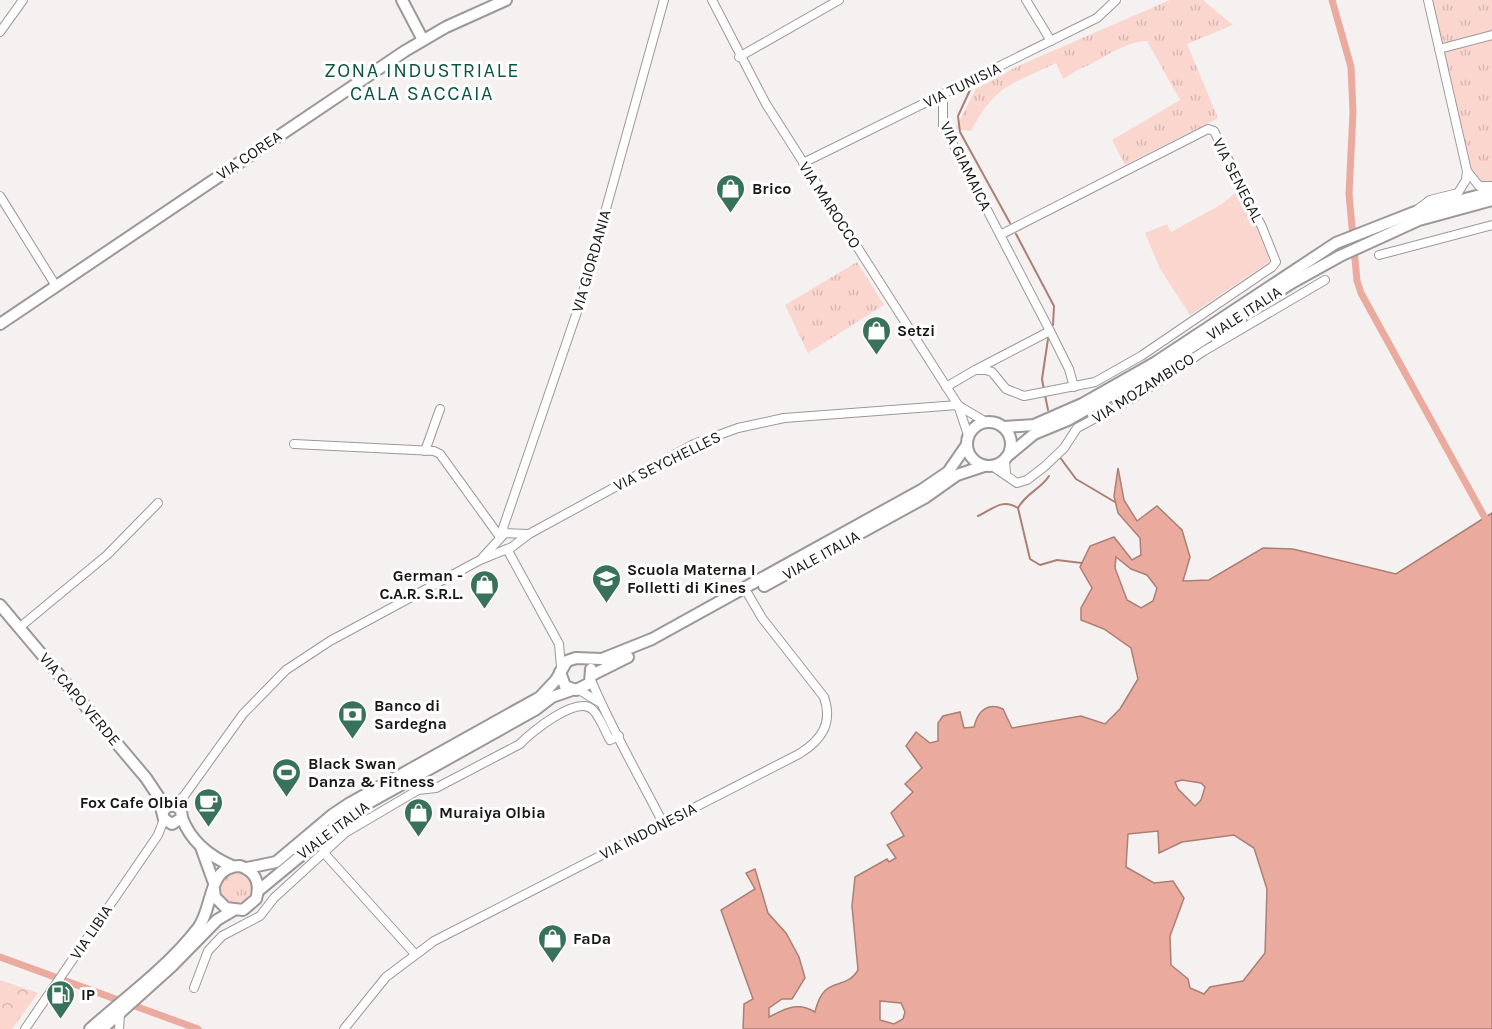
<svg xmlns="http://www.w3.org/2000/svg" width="1492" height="1029" viewBox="0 0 1492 1029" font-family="Karla,sans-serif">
	<defs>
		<pattern id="grass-tufts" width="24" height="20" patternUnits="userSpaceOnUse" patternTransform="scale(1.5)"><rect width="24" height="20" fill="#fad6cf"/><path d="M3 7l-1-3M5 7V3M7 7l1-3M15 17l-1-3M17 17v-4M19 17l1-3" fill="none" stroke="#d6b7b1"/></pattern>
		<pattern id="forest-crowns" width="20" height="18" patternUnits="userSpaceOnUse" patternTransform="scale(1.5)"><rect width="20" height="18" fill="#fad6cf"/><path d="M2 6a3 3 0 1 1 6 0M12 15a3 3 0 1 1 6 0" fill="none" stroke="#d6b7b1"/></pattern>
	</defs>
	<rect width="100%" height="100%" fill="#f5f1f1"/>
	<g fill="url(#grass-tufts)">
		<path d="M 1170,0 L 1203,0 L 1233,25 L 1187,44 L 1218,118 L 1125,165 L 1112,140 L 1180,100 L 1147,41 C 1125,41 1100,61 1080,69 C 1074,71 1070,76 1063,79 L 1056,63 C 1011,85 996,84 971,131 L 955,129 L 976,89 L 1018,66 Z"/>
		<polygon points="1428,0 1492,0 1492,186 1484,187 1472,179"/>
		<polygon points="857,262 884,305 808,353 785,305"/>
		<circle cx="236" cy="888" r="15"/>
	</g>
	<polygon fill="url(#forest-crowns)" points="0,980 38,993 12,1029 0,1029"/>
	<polygon fill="#fad6cf" points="1240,189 1274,259 1190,315 1160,269 1145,233 1167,224 1171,232 1222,204"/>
	<path fill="#eaab9e" stroke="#ab7f75" stroke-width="1.5" fill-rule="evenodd" d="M 1118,468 L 1124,500 L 1137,521 L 1157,506 L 1182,530 L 1190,557 L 1183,581 L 1209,580 L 1263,548 L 1293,549 L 1396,574 L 1492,513 L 1492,1029 L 743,1029 L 744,1004 L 753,999 L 721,910 L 755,889 L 746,873 L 755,869 L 768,913 L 786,933 L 799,957 L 805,978 L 792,999 L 782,999 L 769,1008 L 769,1017 C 785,1009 797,1001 815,1012 C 824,973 844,993 858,970 L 852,906 L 855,877 L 887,859 L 889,862 L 896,858 L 887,845 L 904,836 L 891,813 L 913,792 L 905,784 L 922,768 L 906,746 L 916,732 L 930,743 L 938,741 L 938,723 L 943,716 L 960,712 L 964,728 L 974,727 C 978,711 987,702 1003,709 L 1012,728 L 1081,716 L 1105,724 L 1120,709 L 1138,679 L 1131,648 L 1104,629 L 1081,620 L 1081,608 L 1092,588 L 1080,567 L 1090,546 L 1114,537 L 1132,560 L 1141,555 L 1140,538 L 1118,513 L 1114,496 ZM 1116,557 L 1131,569 L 1147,575 L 1157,588 L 1153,601 L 1141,608 L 1127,600 L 1115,568 ZM 1182,780 L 1201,783 L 1205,787 L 1201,800 L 1195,806 L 1178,789 L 1175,782 ZM 1158,831 L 1159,853 L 1182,842 L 1234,835 L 1254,848 L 1267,889 L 1265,953 L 1243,981 L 1210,987 L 1204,994 L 1190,988 L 1188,979 L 1171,965 L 1170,936 L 1184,898 L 1173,881 L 1154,883 L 1126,867 L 1128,834 ZM 880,1001 L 901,1003 L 905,1012 L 903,1019 L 894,1024 L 880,1020 Z"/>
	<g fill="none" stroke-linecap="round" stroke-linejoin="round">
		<g stroke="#ab7f75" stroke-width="2">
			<polyline points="970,90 958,116 960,132 1010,223"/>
			<polyline points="1016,234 1054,306 1053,325"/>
			<polyline points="1044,390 1042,379 1048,339"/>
			<polyline points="1045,395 1048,410"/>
			<polyline points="1059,456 1076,479 1115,502"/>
			<path d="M 1049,476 C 1041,489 1026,493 1018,508 L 1030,559 L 1040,565 L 1057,560 L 1082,563"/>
			<path d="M 978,516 C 993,509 1002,498 1018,508"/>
		</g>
		<g stroke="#eaab9e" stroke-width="7">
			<polyline points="1332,0 1351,67 1353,112 1349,194 1357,281 1361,293 1485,518"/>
			<polyline points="0,957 198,1029"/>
		</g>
		<defs>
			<g id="street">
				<polyline points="712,0 766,104 958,405 968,435"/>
				<polyline points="1026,0 1051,41"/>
				<polyline points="0,32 23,0"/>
				<polyline points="1439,49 1492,35"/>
				<polyline points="739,57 839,0"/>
				<polyline points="943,94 943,125 1050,331 1069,369 1074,387"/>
				<polyline points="803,163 1097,18 1116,0"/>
				<polyline points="1467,171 1479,186 1492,186"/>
				<polyline points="0,196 56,286"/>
				<polyline points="1418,209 1430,200 1458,193 1466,180 1467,171 1428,0"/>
				<polyline points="1379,255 1492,225"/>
				<polyline points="977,369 1050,331"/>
				<polyline points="946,387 975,370 986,370 992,372 1006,389 1024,396 1095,382 1141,356 1272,267 1276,262 1262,227 1214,131 1208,129 1000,235"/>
				<polyline points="959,406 986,422"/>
				<polyline points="294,444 434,451 440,454 500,537"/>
				<polyline points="425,451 440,409"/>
				<polyline points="1005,460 1006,474"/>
				<polyline points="992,466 1017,483 1027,480 1044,467 1064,448 1077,428 1135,397 1204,351 1325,280"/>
				<polyline points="505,533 503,528 579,306 664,0"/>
				<polyline points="507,549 559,644 561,667"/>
				<polyline points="483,557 505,533 528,534"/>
				<polyline points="20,627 107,555 158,503"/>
				<path d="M 591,680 C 611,728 639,776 663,823"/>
				<polyline points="579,690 599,702"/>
				<polyline points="173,805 184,796 243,714 286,670 330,641 480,560 512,547 529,534 694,444 738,428 784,418 958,405"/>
				<polyline points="324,853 415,954"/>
				<path d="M 194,988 L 208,951 L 222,936 L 260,916 L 274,898 L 345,833 L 418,790 L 436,788 L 520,744 C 531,732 578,694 593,710 C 600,717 605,731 610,740 L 619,736"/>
				<polyline points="25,1029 158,835 164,819"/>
				<polyline points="119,1029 120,1013"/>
				<path d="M 344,1029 L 386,977 L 434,941 L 799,754 C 822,740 833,723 824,697 L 762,618 L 748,594"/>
			</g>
			<g id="secondary">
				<polyline points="402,0 423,40"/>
				<polyline points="0,324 405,51 446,27 506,0"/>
				<circle cx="989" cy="444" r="22"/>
				<polyline points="1004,427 1034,425 1082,404 1156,362 1336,243 1415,212 1492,192"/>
				<polyline points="1010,454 1034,434 1068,420 1159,368 1293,282 1340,256 1419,220 1492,200"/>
				<polyline points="764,586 926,497 957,475 984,466"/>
				<polyline points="0,605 146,778 158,796 164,819 172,824 182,818 181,810 176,806 168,806 163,811"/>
				<polyline points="560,672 565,686 576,690 590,683 591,669"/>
				<polyline points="592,675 628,657"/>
				<path d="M 182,818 C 191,842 209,856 232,866"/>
				<polyline points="201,847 214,883"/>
				<polyline points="247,868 276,862 332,815 350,803 540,697 556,680 567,661 576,658 602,659 652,639 923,489 948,472 966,446"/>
				<polyline points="258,891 356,810 535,710 552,697 572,690"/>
				<path d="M 90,1029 C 126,997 168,967 198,928 C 214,907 207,866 240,866 C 255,871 261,883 256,899 L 243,910 L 226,908 L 215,897 L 214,889"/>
				<polyline points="102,1029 172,966 217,920 234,910"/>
			</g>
		</defs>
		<use href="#street" stroke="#9c9898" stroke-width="10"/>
		<use href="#secondary" stroke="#9c9898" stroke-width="14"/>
		<use href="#street" stroke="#fff" stroke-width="8"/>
		<use href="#secondary" stroke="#fff" stroke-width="10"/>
	</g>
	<defs>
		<symbol id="shop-pin" viewBox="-11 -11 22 30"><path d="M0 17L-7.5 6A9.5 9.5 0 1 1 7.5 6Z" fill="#38725b" stroke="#fff"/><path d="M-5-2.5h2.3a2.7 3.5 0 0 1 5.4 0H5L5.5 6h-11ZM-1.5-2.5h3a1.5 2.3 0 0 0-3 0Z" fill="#fff"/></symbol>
		<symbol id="school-pin" viewBox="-11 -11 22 30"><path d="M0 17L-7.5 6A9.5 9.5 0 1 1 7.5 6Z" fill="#38725b" stroke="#fff"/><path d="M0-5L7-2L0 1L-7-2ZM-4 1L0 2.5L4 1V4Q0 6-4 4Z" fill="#fff"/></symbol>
		<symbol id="bank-pin" viewBox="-11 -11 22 30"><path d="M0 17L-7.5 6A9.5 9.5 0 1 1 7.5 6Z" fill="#38725b" stroke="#fff"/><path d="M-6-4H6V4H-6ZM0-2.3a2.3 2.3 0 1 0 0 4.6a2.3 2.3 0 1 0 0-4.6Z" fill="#fff"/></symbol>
		<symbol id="stadium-pin" viewBox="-11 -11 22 30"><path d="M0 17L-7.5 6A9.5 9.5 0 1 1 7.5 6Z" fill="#38725b" stroke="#fff"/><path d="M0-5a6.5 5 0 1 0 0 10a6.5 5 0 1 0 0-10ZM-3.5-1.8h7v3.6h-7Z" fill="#fff"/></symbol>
		<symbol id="cafe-pin" viewBox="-11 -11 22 30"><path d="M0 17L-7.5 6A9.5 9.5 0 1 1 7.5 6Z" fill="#38725b" stroke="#fff"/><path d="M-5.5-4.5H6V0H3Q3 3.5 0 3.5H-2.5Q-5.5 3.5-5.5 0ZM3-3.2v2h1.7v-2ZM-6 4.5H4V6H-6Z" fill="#fff"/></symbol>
		<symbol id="fuel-pin" viewBox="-11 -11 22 30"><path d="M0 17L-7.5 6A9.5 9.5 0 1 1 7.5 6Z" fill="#38725b" stroke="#fff"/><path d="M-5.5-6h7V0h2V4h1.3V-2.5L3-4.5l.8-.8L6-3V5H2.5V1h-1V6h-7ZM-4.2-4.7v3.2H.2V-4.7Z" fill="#fff"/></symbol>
	</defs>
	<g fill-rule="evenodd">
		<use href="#shop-pin" x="714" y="172" width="33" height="45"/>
		<use href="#shop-pin" x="860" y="314" width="33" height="45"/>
		<use href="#school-pin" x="590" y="562" width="33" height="45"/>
		<use href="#shop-pin" x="468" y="568" width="33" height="45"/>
		<use href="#bank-pin" x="336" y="698" width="33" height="45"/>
		<use href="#stadium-pin" x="270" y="756" width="33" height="45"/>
		<use href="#cafe-pin" x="192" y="786" width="33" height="45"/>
		<use href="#shop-pin" x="402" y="796" width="33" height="45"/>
		<use href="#shop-pin" x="536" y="922" width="33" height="45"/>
		<use href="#fuel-pin" x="44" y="978" width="33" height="45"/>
	</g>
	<g text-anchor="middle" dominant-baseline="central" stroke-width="6" stroke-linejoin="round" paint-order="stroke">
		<g font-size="16" fill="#181716" stroke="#fff">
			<text transform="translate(962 85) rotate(-26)">VIA TUNISIA</text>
			<text transform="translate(249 155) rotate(-34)">VIA COREA</text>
			<text transform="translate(966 166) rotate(64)">VIA GIAMAICA</text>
			<text transform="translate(1238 180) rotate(63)">VIA SENEGAL</text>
			<text transform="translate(830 205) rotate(57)">VIA MAROCCO</text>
			<text transform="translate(591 261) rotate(-74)">VIA GIORDANIA</text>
			<text transform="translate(1244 313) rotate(-33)">VIALE ITALIA</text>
			<text transform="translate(1143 388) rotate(-32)">VIA MOZAMBICO</text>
			<text transform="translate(667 461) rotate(-26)">VIA SEYCHELLES</text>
			<text transform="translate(821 555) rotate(-29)">VIALE ITALIA</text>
			<text transform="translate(80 699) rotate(50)">VIA CAPO VERDE</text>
			<text transform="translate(333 830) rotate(-37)">VIALE ITALIA</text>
			<text transform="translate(648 831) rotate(-27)">VIA INDONESIA</text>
			<text transform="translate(91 932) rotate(-56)">VIA LIBIA</text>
		</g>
		<g font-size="16" font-weight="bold" fill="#181716" stroke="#fff" text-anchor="start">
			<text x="752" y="188">Brico</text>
			<text x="897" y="330">Setzi</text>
			<text x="627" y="569">Scuola Materna I<tspan x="627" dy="18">Folletti di Kines</tspan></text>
			<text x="463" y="575" text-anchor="end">German -<tspan x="463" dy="18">C.A.R. S.R.L.</tspan></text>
			<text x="374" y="705">Banco di<tspan x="374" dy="18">Sardegna</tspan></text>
			<text x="308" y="763">Black Swan<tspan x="308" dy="18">Danza &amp; Fitness</tspan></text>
			<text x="188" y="802" text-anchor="end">Fox Cafe Olbia</text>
			<text x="439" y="812">Muraiya Olbia</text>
			<text x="573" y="938">FaDa</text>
			<text x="81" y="994">IP</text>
		</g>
		<g font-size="20" letter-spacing="1.5" fill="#0b563e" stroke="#fff">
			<text x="422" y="70">ZONA INDUSTRIALE<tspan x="422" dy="23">CALA SACCAIA</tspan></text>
		</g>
	</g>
</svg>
